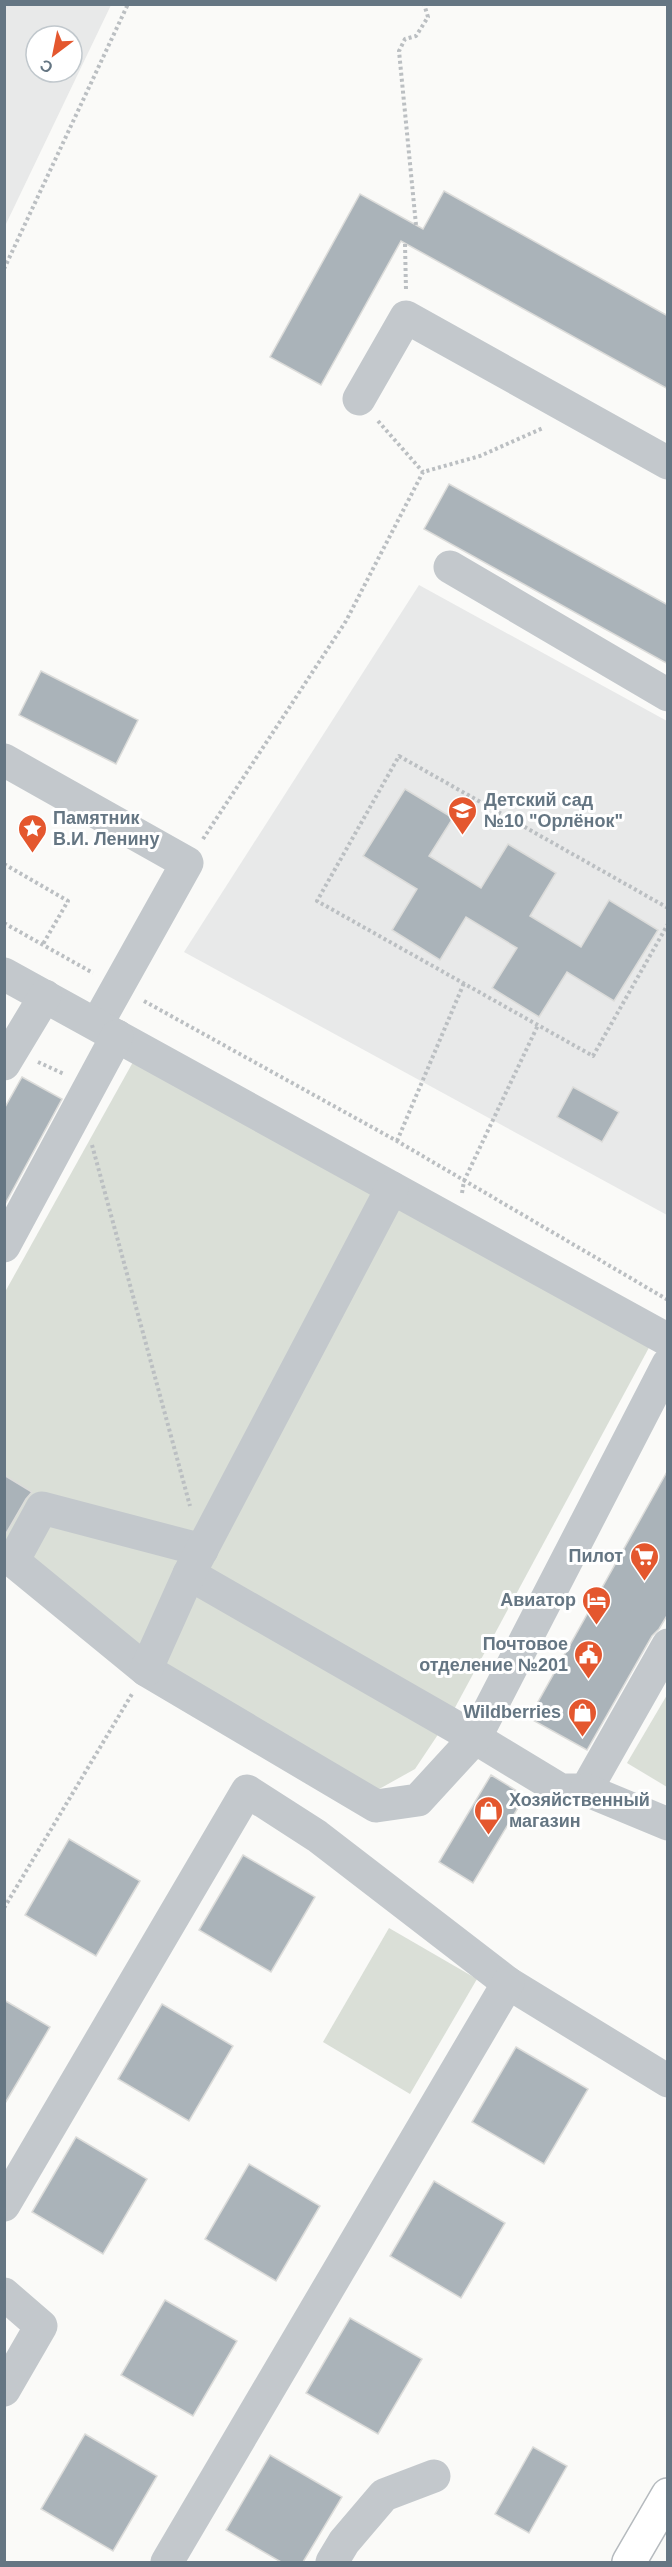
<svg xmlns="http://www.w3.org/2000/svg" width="672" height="2567" viewBox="0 0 672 2567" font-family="Helvetica,sans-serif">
	<rect width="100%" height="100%" fill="#fafaf8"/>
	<g fill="#e8e9e9" fill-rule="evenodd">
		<path d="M 5,4 L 111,5 L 5,226 L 4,5 ZM 36,36 L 72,36 L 72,72 L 36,72 Z"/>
		<polygon points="419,585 667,721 667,1215 184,952"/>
	</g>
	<g fill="#dadfd7">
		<polygon points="133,1062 652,1342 451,1715 415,1769 372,1793 142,1654 5,1542 5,1292"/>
		<polygon points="667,1695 668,1787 667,1787 627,1763"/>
		<polygon points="389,1928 477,1979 410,2094 323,2042"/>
	</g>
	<g fill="#aab3b9" stroke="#dcdcda" stroke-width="1.5">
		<polygon points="444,191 668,316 668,389 401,241 321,385 270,357 360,194 423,229"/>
		<polygon points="449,484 668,605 668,664 424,529"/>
		<polygon points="41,671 138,720 116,764 19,715"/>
		<polygon points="405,789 453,818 429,856 481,888 508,844 556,873 530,916 581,947 609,900 658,930 614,1001 567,972 539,1017 492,988 517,948 466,917 440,960 392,930 417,889 363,856"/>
		<polygon points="22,1077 62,1099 4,1206 4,1109"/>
		<polygon points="573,1087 619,1112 602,1142 557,1117"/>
		<polygon points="668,1470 668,1614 659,1629 652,1636 587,1750 529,1718"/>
		<polygon points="4,1475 32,1492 26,1499 4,1537"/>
		<polygon points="491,1775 525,1796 473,1883 439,1862"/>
		<polygon points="69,1839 140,1881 96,1956 25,1915"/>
		<polygon points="243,1855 315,1897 271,1972 199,1930"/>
		<polygon points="4,2000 50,2027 4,2105"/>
		<polygon points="162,2004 233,2046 189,2121 118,2079"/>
		<polygon points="516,2047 588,2089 544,2164 472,2122"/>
		<polygon points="76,2137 147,2179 103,2254 32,2212"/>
		<polygon points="249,2164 320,2206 276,2281 205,2239"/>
		<polygon points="434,2181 505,2223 461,2298 390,2256"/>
		<polygon points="165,2300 237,2341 193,2416 121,2375"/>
		<polygon points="350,2318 422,2359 378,2434 306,2393"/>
		<polygon points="85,2434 157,2476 113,2551 41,2509"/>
		<polygon points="533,2447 567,2466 529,2533 495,2514"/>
		<polygon points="270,2455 342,2497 303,2562 281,2562 226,2530"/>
	</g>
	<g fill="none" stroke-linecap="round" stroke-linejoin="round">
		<defs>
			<polyline id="major" points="629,2562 668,2495"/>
		</defs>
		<use href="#major" stroke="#b5babe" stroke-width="36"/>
		<g stroke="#bbbfc2" stroke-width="4" stroke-dasharray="3 3" stroke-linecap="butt">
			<polyline points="416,225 399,51 405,39 416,36 428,17 424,4"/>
			<polyline points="405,244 406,290"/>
			<polyline points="4,269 128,4"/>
			<polyline points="378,421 423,472"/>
			<polyline points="203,839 346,621 423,472 480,456 543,428"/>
			<polyline points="4,864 68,901 43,944"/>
			<polyline points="668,908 399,756 317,901 593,1056 668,924"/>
			<polyline points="4,923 93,973"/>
			<polyline points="144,1001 397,1141 668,1300"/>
			<polyline points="38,1062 64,1074"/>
			<polyline points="397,1141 464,983"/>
			<polyline points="92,1145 190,1506"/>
			<polyline points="462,1193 464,1181 538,1025"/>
			<polyline points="4,1908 132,1694"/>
		</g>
		<g stroke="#c3c8cc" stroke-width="33">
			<polyline points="359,399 406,317 668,463"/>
			<polyline points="450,567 668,695"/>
			<polyline points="4,760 187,863 97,1024"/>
			<polyline points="4,974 668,1340"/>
			<polyline points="4,1064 45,996"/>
			<polyline points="4,1246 117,1036"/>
			<polyline points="668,1364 475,1738 561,1790 586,1790 668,1645"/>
			<polyline points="189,1574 475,1738 418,1800 376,1806 146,1670 13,1561 42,1508 202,1550"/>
			<polyline points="146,1670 189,1574 392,1188"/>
			<polyline points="586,1790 668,1824"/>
			<polyline points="4,2205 247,1791 317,1836 508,1983 668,2081"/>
			<polyline points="4,2294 41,2326 4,2390"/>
			<polyline points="167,2562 508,1983"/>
			<polyline points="332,2562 344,2542 384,2495 434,2476"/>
		</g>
		<use href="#major" stroke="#fff" stroke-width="33"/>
	</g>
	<defs>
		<symbol id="school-pin" viewBox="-11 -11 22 30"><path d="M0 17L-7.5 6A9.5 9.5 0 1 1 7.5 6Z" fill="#e4572e" stroke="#fff"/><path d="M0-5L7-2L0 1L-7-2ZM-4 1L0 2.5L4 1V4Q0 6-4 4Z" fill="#fff"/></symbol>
		<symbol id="sight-pin" viewBox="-11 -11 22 30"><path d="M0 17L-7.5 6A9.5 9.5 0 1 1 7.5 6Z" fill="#e4572e" stroke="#fff"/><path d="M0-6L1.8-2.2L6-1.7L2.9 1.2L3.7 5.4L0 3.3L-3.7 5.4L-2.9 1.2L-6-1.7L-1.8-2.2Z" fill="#fff"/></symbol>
		<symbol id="supermarket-pin" viewBox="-11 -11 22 30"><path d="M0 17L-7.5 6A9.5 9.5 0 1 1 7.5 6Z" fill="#e4572e" stroke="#fff"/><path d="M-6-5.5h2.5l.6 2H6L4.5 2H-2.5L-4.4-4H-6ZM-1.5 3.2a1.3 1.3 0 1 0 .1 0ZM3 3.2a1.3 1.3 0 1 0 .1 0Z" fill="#fff"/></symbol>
		<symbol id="hotel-pin" viewBox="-11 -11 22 30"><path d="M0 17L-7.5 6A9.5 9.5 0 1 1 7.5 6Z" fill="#e4572e" stroke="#fff"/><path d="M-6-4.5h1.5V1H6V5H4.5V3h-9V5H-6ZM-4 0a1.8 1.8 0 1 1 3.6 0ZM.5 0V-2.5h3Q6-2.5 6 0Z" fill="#fff"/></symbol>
		<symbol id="civic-pin" viewBox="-11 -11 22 30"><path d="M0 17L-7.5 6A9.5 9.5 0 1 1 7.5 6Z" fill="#e4572e" stroke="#fff"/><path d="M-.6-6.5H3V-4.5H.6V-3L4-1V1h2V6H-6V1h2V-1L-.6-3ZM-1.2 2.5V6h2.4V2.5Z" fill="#fff"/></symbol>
		<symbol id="shop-pin" viewBox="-11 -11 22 30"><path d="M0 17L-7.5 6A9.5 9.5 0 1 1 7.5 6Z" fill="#e4572e" stroke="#fff"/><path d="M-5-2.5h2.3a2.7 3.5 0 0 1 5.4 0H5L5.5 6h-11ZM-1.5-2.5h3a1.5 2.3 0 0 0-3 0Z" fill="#fff"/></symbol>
	</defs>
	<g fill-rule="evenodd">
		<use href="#school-pin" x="446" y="794" width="33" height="45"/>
		<use href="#sight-pin" x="16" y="812" width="33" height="45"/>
		<use href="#supermarket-pin" x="628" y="1540" width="33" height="45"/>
		<use href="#hotel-pin" x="580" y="1584" width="33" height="45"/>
		<use href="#civic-pin" x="572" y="1638" width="33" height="45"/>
		<use href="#shop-pin" x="566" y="1696" width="33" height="45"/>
		<use href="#shop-pin" x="472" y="1794" width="33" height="45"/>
	</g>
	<g text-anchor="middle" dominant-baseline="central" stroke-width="6" stroke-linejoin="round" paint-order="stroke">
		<g font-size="18" font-weight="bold" fill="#657683" stroke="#fff" text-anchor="end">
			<text x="484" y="800" text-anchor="start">Детский сад<tspan x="484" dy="21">№10 "Орлёнок"</tspan></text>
			<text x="53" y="818" text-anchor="start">Памятник<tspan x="53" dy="21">В.И. Ленину</tspan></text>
			<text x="623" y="1556">Пилот</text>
			<text x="576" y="1600">Авиатор</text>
			<text x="568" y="1644">Почтовое<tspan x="568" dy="21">отделение №201</tspan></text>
			<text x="561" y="1712">Wildberries</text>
			<text x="509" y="1800" text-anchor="start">Хозяйственный<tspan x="509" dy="21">магазин</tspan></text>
		</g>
	</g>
	<rect width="672" height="2567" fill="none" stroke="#657683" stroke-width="12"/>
	<g transform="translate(54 54) rotate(212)"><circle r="28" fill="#ffffff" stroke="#c1c8cd" stroke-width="1.5"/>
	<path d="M0-4.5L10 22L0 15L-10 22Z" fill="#e4572e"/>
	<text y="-9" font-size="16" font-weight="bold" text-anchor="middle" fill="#657683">С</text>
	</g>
</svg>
